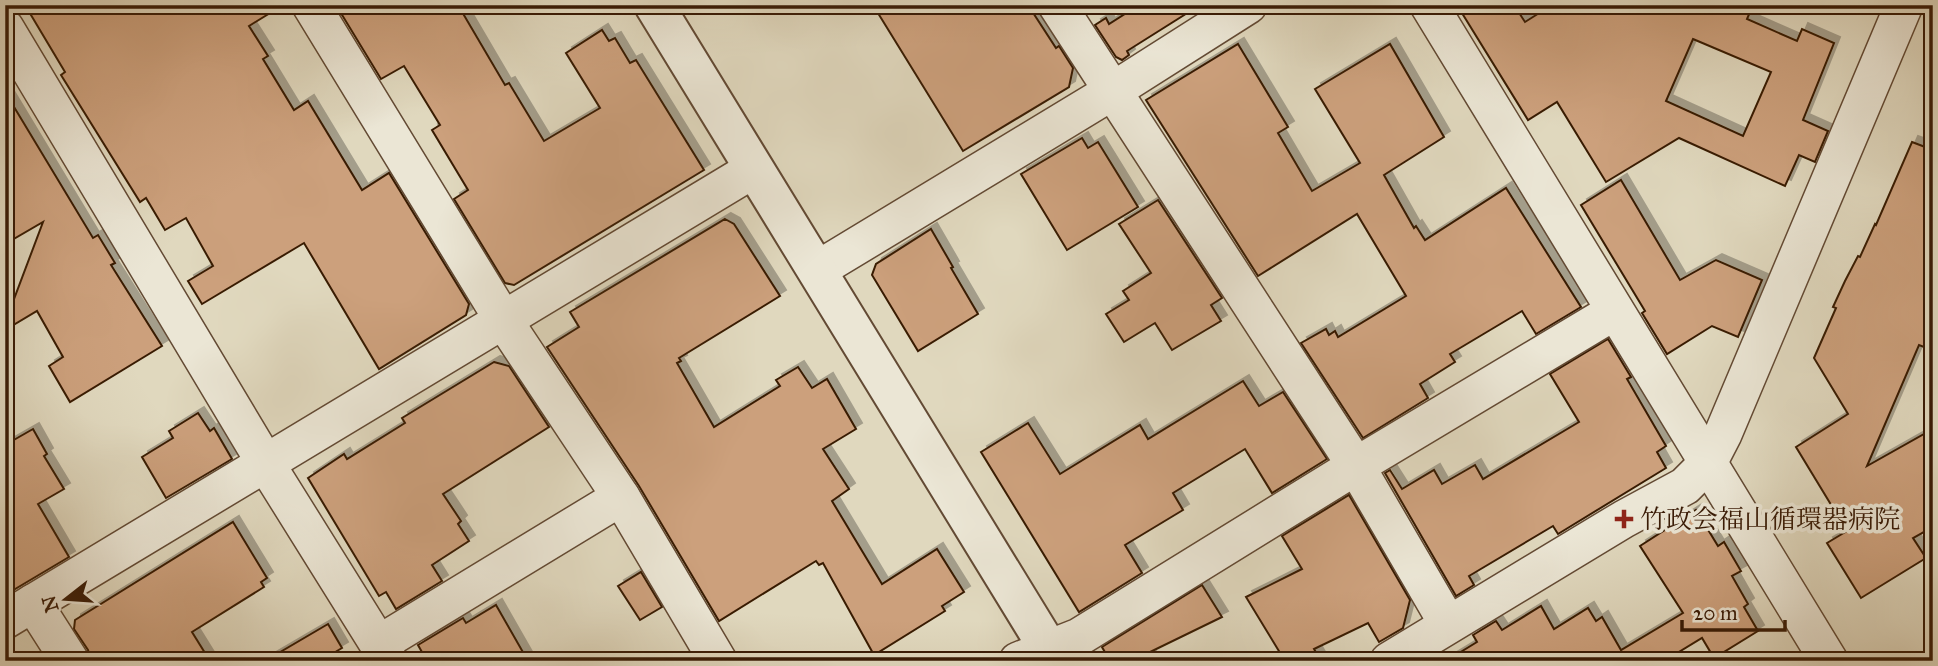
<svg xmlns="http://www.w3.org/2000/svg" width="1938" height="666" viewBox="0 0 1938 666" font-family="'IM FELL Great Primer','Noto Serif JP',serif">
	<defs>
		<filter id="shadow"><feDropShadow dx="6" dy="-6" stdDeviation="0" flood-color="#0004"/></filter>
	</defs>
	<rect width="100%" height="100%" fill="#e0d8be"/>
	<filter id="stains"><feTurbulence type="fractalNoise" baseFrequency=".00286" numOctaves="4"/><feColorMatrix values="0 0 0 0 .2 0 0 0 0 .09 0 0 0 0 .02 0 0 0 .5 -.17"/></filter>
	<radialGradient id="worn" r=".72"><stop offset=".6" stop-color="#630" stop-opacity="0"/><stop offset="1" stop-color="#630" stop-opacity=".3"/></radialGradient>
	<g fill="#cca07b" stroke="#391b06" stroke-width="2" fill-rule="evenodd" filter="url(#shadow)">
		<polygon points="25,5 283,5 249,26 268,56 263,59 294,110 308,101 362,190 389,173 469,304 466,315 379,369 304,243 202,304 188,281 213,266 186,218 165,230 146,198 140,202 61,75 65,72"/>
		<polygon points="336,5 458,5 505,85 509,83 544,141 600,108 566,53 602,30 609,41 615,38 630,63 636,60 704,170 514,285 505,283 454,199 468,190 432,130 440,125 404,66 381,79"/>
		<polygon points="873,5 1028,5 1056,48 1059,46 1073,68 1069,87 963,151"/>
		<polygon points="1139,5 1200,5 1127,51 1129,55 1122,60 1116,57 1095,25 1106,18 1109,24"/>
		<path d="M 1457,5 L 1514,5 L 1525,22 L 1552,5 L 1753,5 L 1747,19 L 1797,41 L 1802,29 L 1834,43 L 1803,120 L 1828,131 L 1815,162 L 1799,155 L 1785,186 L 1679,138 L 1606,182 L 1557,102 L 1528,120 ZM 1693,39 L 1771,72 L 1743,136 L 1666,101 Z"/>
		<polygon points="1238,44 1288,127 1278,133 1312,191 1360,163 1315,89 1390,44 1444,137 1384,175 1414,228 1416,226 1425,240 1506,188 1581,307 1536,334 1522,311 1450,354 1455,362 1420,384 1428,398 1363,438 1301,343 1326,329 1329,335 1335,331 1338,337 1406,296 1357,214 1258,276 1146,100"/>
		<polygon points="5,92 93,238 98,235 115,263 111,265 162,346 70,402 49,366 63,357 37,311 5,330 5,323 43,222 5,244"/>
		<polygon points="1082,138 1088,148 1098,142 1138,207 1067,250 1021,174"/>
		<polygon points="1912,142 1933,150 1933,328 1924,347 1919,345 1867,466 1933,429 1933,527 1913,538 1926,558 1861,598 1827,543 1847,531 1796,447 1848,414 1814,358 1836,308 1833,307 1845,281 1858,256 1860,257 1875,224 1876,225"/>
		<polygon points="1621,180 1680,280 1716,260 1762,280 1738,337 1712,326 1667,354 1642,313 1645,311 1581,205"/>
		<polygon points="1158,200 1222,298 1211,305 1221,321 1172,350 1155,323 1124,342 1106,314 1129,300 1123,291 1151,273 1119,224"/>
		<polygon points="725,219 734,224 780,296 679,358 681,361 677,363 714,427 780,386 776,380 798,367 812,388 827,379 856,429 823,449 849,489 832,501 882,584 937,549 964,592 942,606 945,611 874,655 823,563 819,565 816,561 719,621 639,486 547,347 579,327 570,312"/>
		<polygon points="931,229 953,267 951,268 978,314 918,351 872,275 876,264"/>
		<polygon points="1608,339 1631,377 1627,379 1666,446 1657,452 1666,468 1558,534 1553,526 1469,576 1474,585 1456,596 1385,473 1390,470 1402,489 1434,470 1442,484 1475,465 1483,479 1579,422 1550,374"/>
		<polygon points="494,362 509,366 549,427 443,494 461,521 458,524 469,541 432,565 442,581 396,609 386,592 379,596 308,478 344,454 347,459 405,423 402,418"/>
		<polygon points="1243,381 1259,406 1283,392 1327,459 1272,493 1245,449 1173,493 1183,510 1125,545 1142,573 1079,612 981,452 1028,423 1060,474 1140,425 1148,439"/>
		<polygon points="198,413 210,431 214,428 232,459 166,498 142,457 173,438 169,431"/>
		<polygon points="33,429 47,454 44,456 64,489 38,504 69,557 5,595 5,445"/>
		<polygon points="1349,495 1410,600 1403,628 1379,642 1368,623 1314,649 1321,661 1285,661 1246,597 1302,569 1282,536"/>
		<polygon points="1696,510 1718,546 1724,542 1741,571 1732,576 1748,604 1744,607 1758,631 1714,658 1702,638 1664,661 1446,661 1477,642 1473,635 1496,621 1502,630 1541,606 1554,629 1588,608 1596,621 1602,617 1621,650 1683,613 1640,546"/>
		<polygon points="233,522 267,578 261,582 264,587 192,632 210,661 91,661 88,650 74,629 75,620"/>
		<polygon points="641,572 662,607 640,620 618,586"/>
		<polygon points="1202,585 1222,617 1148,653 1152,661 1110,661 1102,647"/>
		<polygon points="496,605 528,661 427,661 418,645 463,618 466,623"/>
		<polygon points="328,624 342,648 320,661 265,661"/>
	</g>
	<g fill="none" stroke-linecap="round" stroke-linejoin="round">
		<defs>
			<g id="minor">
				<polyline points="311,5 504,321 621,497 718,661"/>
				<polyline points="1057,5 1356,466 1448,624"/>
				<polyline points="1429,5 1829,661"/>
				<polyline points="5,28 266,464 389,661"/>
				<polyline points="817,270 1111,92 1248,5"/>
				<polyline points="33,603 70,661"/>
				<polyline points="5,620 754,169"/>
				<polyline points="379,644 621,497"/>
				<polyline points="1018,661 1079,637 1356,466 1615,311"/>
				<polyline points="1389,661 1624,519 1685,486 1708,463 1723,434 1904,5"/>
			</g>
			<polyline id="tertiary" points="654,5 1056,661"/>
		</defs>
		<use href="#minor" stroke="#634a34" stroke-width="40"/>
		<use href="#tertiary" stroke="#634a34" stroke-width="42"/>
		<use href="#minor" stroke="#ebe6d5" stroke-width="37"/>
		<use href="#tertiary" stroke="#ebe6d5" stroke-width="38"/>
	</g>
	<path fill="#8f2418" stroke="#ebe6d5" stroke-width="2.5" d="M1620.5 508.5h7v7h7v7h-7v7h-7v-7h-7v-7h7z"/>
	<g text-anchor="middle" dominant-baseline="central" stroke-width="7" stroke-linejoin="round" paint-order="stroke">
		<g font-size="26" fill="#391b06" stroke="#ebe6d5" text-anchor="start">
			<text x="1640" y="519">竹政会福山循環器病院</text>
		</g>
	</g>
	<rect width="1938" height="666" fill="none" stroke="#e0d8be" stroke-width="28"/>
	<rect x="7" y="7" width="1924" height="652" fill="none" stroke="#391b06" stroke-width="3.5"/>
	<rect x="14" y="14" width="1910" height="638" fill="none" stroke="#391b06" stroke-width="2"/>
	<g transform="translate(66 599) rotate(253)" stroke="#ebe6d5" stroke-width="5" paint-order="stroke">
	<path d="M0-5L12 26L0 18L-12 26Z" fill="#391b06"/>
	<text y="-10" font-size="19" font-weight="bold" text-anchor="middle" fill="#391b06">N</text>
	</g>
	<path d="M1682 620v10h103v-10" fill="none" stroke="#391b06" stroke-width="3.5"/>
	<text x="1693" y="620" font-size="21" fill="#391b06" stroke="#ebe6d5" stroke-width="5" paint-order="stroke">20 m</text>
	<rect width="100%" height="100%" filter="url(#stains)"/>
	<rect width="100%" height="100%" fill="url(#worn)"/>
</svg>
